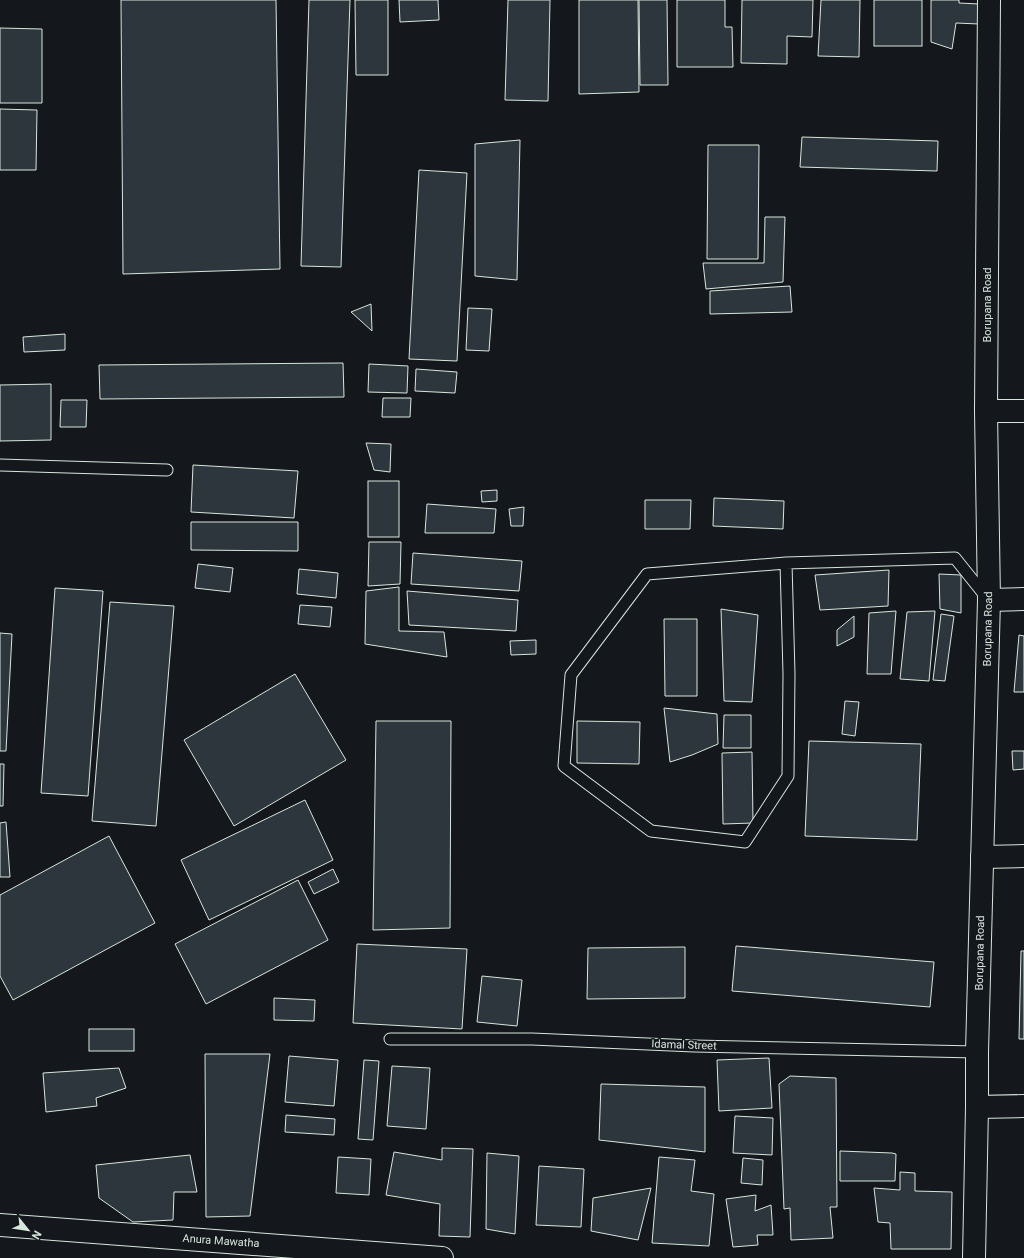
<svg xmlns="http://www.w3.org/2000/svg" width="1024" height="1258" viewBox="0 0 1024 1258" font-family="Roboto,sans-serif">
	<rect width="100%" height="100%" fill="#14181c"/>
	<g fill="#2c363c" stroke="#d8e6dc">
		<polygon points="121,0 276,0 280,269 123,274"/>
		<polygon points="309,0 350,0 341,267 301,266"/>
		<polygon points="355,0 388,0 388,75 356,75"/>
		<polygon points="399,0 438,0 439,20 400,22"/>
		<polygon points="508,0 550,0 548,101 505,100"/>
		<polygon points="579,0 638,0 639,92 579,94"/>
		<polygon points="639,0 667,0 668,85 640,85"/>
		<polygon points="677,0 725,0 725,27 732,27 733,67 677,67"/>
		<polygon points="742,0 813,0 812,37 787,36 787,64 741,63"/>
		<polygon points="821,0 860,0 859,57 818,56"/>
		<rect x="874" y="0" width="48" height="46"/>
		<polygon points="931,0 959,0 959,3 979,4 979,24 956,23 952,49 931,42"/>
		<polygon points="0,28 42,29 42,103 0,103"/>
		<polygon points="0,109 37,110 36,170 0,170"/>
		<polygon points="802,137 938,141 937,171 800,167"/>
		<polygon points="520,140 517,280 475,276 475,144"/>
		<polygon points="708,145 759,145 758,259 707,259"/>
		<polygon points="419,170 467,173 457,361 409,359"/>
		<polygon points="765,217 785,217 783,282 706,289 703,263 764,263"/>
		<polygon points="790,286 792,312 710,314 710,291"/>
		<polygon points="371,304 372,331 351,312"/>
		<polygon points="468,308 492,309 489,351 466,350"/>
		<polygon points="65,334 65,350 24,352 23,337"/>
		<polygon points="343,363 344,397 100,399 99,365"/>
		<polygon points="369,364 408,366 407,393 368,392"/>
		<polygon points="416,369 457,372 455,393 415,391"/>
		<polygon points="51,384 51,440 0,441 0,385"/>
		<polygon points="383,398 411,398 410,417 382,417"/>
		<polygon points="61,400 87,400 86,427 60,427"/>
		<polygon points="366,443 391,444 390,472 374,470"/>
		<polygon points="193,465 298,471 294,518 191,512"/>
		<rect x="368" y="481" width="31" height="56"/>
		<polygon points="497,490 497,501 482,502 481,491"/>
		<polygon points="714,498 784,501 783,529 713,526"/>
		<polygon points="645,500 691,500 690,529 645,529"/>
		<polygon points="427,504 496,509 494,533 425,533"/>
		<polygon points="524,507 523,526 511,526 509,509"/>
		<polygon points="191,522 298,522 298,551 191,550"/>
		<polygon points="369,542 401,542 400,584 368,586"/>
		<polygon points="413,553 522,561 519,591 411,584"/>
		<polygon points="198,564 233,568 230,592 195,588"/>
		<polygon points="299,569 338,573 336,598 297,594"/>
		<polygon points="889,570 888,606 820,610 815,575"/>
		<polygon points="939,574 961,575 961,613 940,609"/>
		<polygon points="399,587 399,631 444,632 447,657 365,644 366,591"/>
		<polygon points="55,588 103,591 88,796 41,793"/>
		<polygon points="407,591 518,600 516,631 409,625"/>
		<polygon points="110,602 174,606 156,826 92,821"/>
		<polygon points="300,605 332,607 330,627 298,624"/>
		<polygon points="721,609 758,615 752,702 724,701"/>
		<polygon points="896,611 891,674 867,674 869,613"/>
		<polygon points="935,611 929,681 900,679 907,612"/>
		<polygon points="941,614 954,616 945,681 933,680"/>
		<polygon points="854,616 854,637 837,646 837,630"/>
		<polygon points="664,619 697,619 697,696 665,696"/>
		<polygon points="0,633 12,634 6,751 0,751"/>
		<polygon points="1019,635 1024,636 1024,692 1014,692"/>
		<polygon points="536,640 536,654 511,655 510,641"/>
		<polygon points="295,674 346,760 234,826 184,740"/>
		<polygon points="845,701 859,702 855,736 842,734"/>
		<polygon points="664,708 717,714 718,744 692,755 670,762"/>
		<polygon points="724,715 751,715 751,748 723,748"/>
		<polygon points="376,721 451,721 450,928 373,930"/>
		<polygon points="577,721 640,722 639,764 577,763"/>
		<polygon points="809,741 921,744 917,840 805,836"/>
		<polygon points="1012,751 1024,751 1024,769 1013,770"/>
		<polygon points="752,752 753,823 723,824 722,753"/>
		<polygon points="0,764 4,764 3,806 0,806"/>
		<polygon points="305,800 333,860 209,920 181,860"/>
		<polygon points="6,822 10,877 0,877 0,823"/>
		<polygon points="109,836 155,923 13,1000 0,976 0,895"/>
		<polygon points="333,869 339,882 314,894 308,882"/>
		<polygon points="298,880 328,940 206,1004 175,944"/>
		<polygon points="357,944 467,949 462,1029 353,1023"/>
		<polygon points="736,946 934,962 930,1007 732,991"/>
		<polygon points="685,947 685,998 587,999 588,948"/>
		<polygon points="1021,951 1024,951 1024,1039 1019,1039"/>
		<polygon points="482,976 522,980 517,1026 477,1022"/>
		<polygon points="274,998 315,1000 314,1021 274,1020"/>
		<rect x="89" y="1029" width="45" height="22"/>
		<polygon points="205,1054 270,1054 250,1216 206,1217"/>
		<polygon points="289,1056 338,1060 334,1106 285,1102"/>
		<polygon points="769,1058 772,1108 719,1111 717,1060"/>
		<polygon points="364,1060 379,1061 373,1140 358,1139"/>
		<polygon points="392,1066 430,1068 426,1129 387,1126"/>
		<polygon points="119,1068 126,1088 96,1098 97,1106 46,1112 43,1073"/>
		<polygon points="790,1076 836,1078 837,1207 830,1207 833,1238 791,1240 790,1208 784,1209 779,1084"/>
		<polygon points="601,1084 705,1087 705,1152 599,1140"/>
		<polygon points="286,1115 335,1119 334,1135 285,1132"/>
		<polygon points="735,1116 773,1118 772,1155 733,1153"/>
		<polygon points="442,1148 473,1149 470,1237 439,1236 440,1204 386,1195 394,1152 442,1160"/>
		<polygon points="840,1151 892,1153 896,1154 895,1181 840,1181"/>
		<polygon points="487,1153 519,1156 515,1234 486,1229"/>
		<polygon points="190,1155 197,1192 174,1192 173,1220 133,1222 99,1198 96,1165"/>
		<polygon points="338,1157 371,1159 369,1195 336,1193"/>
		<polygon points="659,1157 695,1160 691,1191 714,1194 709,1246 652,1243"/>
		<polygon points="743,1158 763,1160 762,1185 741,1183"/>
		<polygon points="539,1166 584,1169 581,1227 536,1225"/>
		<polygon points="900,1172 915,1173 915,1191 952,1192 951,1249 891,1249 890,1223 878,1222 874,1188 900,1190"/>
		<polygon points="651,1188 638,1240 591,1231 593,1198"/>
		<polygon points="756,1195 755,1211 771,1205 773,1235 757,1235 758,1245 733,1247 726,1199"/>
	</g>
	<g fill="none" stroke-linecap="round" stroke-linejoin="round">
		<defs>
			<g id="service">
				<polyline points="0,465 167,470"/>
				<polyline points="786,563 789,674 788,776 745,842 651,831 564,766 571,675 647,574 786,563 955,558 987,598"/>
				<polyline points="390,1039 532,1039 694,1046 977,1052"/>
			</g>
			<g id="minor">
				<polyline points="986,411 1024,411"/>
				<polyline points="989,600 1024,599"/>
				<polyline points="982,857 1024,856"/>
				<polyline points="977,1107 1024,1106"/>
				<polyline points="0,1225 442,1258"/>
			</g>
			<polyline id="primary" points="974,1258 977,1107 977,1052 989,600 986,411 989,0"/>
		</defs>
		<use href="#service" stroke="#d8e6dc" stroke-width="13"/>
		<use href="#minor" stroke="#d8e6dc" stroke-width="24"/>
		<use href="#primary" stroke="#d8e6dc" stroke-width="24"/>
		<use href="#service" stroke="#14181c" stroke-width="11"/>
		<use href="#minor" stroke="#14181c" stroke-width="22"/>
		<use href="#primary" stroke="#14181c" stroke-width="22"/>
	</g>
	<g text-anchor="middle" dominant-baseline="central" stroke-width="3" stroke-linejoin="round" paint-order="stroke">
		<g font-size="11" fill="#d8e6dc" stroke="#14181c">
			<text transform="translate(987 305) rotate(-90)">Borupana Road</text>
			<text transform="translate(988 629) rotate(-89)">Borupana Road</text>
			<text transform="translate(980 953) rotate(-89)">Borupana Road</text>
			<text transform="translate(684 1045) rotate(2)">Idamal Street</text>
			<text transform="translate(221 1241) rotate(4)">Anura Mawatha</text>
		</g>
	</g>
	<g transform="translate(28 1230) rotate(120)" stroke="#14181c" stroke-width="3" paint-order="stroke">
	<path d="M0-3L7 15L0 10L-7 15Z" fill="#d8e6dc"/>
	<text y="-6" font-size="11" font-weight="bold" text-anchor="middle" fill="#d8e6dc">N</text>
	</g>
</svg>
